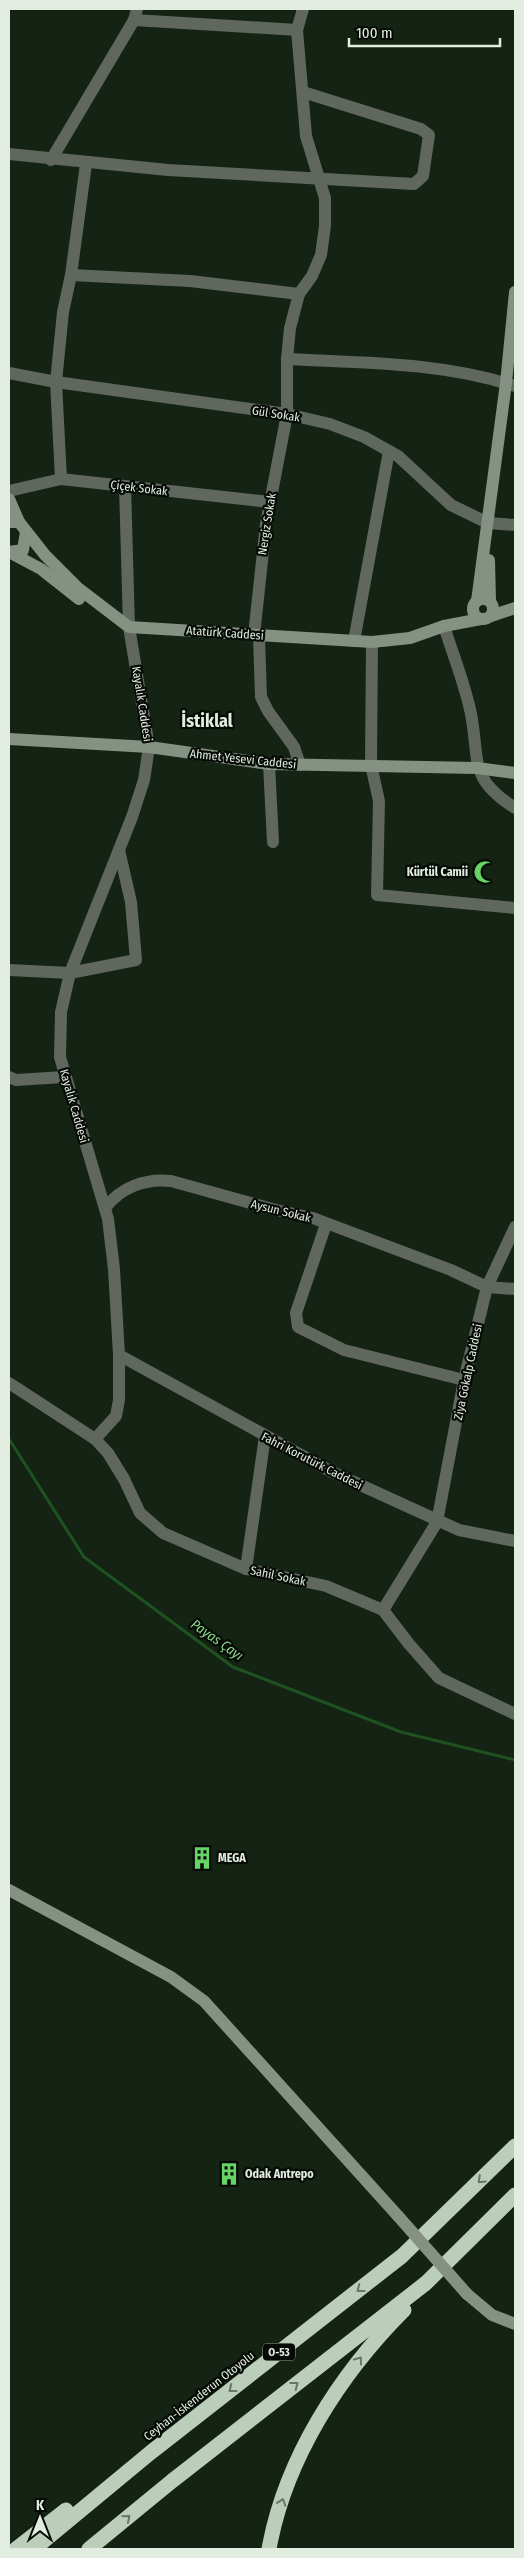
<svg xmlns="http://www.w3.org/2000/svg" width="524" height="2558" viewBox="0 0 524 2558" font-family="'Fira Sans Condensed',sans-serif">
	<rect width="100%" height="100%" fill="#142313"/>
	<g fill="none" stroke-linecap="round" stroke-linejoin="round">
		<polyline stroke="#1e5220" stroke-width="3" points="9,1439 84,1557 233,1667 401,1732 515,1760"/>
		<g stroke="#5f675f" stroke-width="12">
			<polyline points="134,20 297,30"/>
			<polyline points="9,154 168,170 414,184 423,176 429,135 421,129 303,92"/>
			<polyline points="51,160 134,20 137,9"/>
			<polyline points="71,275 190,281 299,294"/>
			<path d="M 287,359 C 363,363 441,362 515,386"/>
			<polyline points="9,373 56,382 287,414 330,424 364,437 398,456 451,505 488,523 515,525"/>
			<polyline points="61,479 56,382 63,312 71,275 86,164"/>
			<polyline points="9,491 61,479 270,502"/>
			<path d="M 444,626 C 453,655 465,684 471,714 C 480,761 468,778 515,808"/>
			<polyline points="254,635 266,524 287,414 287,359 290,328 299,294 312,276 321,255 325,226 325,198 306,136 297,30 303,9"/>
			<polyline points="259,636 261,697 268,711 294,747 300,765"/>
			<polyline points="354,641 389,451"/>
			<polyline points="372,642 371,765 379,801 377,895 515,908"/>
			<polyline points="269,764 273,842"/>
			<polyline points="9,970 70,973 136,960 131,902 119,850"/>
			<polyline points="9,1077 16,1080 64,1077"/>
			<path d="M 105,1208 C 121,1187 146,1178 171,1181 L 276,1210 L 313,1218 L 451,1270 L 487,1287 L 515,1289"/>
			<polyline points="326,1224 296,1313 298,1327 344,1350 464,1380"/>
			<polyline points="119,1355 332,1472 459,1530 515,1541"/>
			<polyline points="9,1383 95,1439 108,1453 124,1479 140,1513 163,1533 246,1569 326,1586 383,1610 409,1644 439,1678 515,1714"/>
			<polyline points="95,1439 116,1416 119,1400 119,1355 114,1269 108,1219 60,1057 61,1012 70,973 132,817 144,780 149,747 129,627 125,486"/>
			<polyline points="246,1569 265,1436"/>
			<polyline points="383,1610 437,1522 464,1380 487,1287 515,1227"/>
		</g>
		<g stroke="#849183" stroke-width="12">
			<polyline points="9,499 19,522"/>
			<polyline points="9,522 19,522 45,555 78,588 129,627 372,642 410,638 444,626 481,619"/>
			<polyline points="9,552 41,569 79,599"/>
			<polyline points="9,552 23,550 26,532"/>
			<polyline points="489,560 490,601"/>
			<circle cx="483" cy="609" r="10"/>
			<polyline points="477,601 506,383 515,292"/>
			<polyline points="491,616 515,608"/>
			<polyline points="9,739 149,747 269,764 477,768 515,773"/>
			<polyline points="9,1890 171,1977 204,2001 398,2216"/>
			<polyline points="467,2294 492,2315 515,2324"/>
		</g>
		<g stroke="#bbceba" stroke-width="15">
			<polyline points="16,2549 66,2510"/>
			<polyline points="34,2549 150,2453 402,2256 515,2146"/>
			<polyline points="89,2549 172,2481 426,2283 515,2195"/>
			<path d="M 269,2549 C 285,2459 340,2374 404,2310"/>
		</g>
		<polyline stroke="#849183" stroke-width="12" points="398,2216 467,2294"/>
	</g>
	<defs><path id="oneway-chevron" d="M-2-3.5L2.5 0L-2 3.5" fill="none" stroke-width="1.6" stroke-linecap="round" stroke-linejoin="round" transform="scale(1.25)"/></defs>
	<g stroke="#697669">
		<use href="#oneway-chevron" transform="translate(481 2180) rotate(136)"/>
		<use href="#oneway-chevron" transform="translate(360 2289) rotate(142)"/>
		<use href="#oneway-chevron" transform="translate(359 2360) rotate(-54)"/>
		<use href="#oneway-chevron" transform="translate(295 2385) rotate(-38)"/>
		<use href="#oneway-chevron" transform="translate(232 2389) rotate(142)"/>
		<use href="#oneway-chevron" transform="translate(282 2502) rotate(-71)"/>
		<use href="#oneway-chevron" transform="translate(127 2518) rotate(-40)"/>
	</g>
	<defs>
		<symbol id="mosque-bare" viewBox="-9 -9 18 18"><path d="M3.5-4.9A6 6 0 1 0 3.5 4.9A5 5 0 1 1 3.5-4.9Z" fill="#65d467" stroke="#050a05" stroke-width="2.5" paint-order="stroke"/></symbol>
		<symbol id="building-bare" viewBox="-9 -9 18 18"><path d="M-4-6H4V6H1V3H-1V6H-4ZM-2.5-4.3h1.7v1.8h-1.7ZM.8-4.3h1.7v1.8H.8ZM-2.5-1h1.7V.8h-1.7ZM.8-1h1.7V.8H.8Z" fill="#65d467" stroke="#050a05" stroke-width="2.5" paint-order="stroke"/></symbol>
	</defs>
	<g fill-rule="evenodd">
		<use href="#mosque-bare" x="469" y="856" width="32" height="32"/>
		<use href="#building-bare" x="186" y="1842" width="32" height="32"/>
		<use href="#building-bare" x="213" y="2158" width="32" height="32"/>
	</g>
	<g text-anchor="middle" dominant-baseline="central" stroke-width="4.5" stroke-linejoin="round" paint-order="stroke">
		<rect fill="#050a05" stroke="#a0a89f" stroke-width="1" x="263" y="2343.5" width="32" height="17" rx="4"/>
		<g font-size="11" font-weight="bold" fill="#e2ece1">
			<text x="279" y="2352">O-53</text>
		</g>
		<g font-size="12" fill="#e2ece1" stroke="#050a05">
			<text transform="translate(276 414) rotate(9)">Gül Sokak</text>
			<text transform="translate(139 488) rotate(7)">Çiçek Sokak</text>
			<text transform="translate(267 524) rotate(-81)">Nergiz Sokak</text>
			<text transform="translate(225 633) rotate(4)">Atatürk Caddesi</text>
			<text transform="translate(142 704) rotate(81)">Kayalık Caddesi</text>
			<text transform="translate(243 759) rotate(6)">Ahmet Yesevi Caddesi</text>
			<text transform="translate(74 1106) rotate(74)">Kayalık Caddesi</text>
			<text transform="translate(281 1211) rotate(14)">Aysun Sokak</text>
			<text transform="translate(468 1372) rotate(-78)">Ziya Gökalp Caddesi</text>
			<text transform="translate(312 1461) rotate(27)">Fahri Korutürk Caddesi</text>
			<text transform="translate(278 1576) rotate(12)">Sahil Sokak</text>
			<text transform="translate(199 2396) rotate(-38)">Ceyhan-İskenderun Otoyolu</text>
		</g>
		<g font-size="12" font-weight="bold" fill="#e2ece1" stroke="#050a05" text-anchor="start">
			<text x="468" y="872" text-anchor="end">Kürtül Camii</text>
			<text x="218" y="1858">MEGA</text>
			<text x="245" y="2174">Odak Antrepo</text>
		</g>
		<g font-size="14" font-style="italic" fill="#8bd48a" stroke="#050a05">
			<text transform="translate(217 1640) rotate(35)">Payas Çayı</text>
		</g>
		<g font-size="18" font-weight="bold" fill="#e2ece1" stroke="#050a05">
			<text x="207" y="721">İstiklal</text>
		</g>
	</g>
	<rect width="524" height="2558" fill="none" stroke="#e2ece1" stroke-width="20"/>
	<g transform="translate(40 2518)" stroke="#050a05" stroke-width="4" paint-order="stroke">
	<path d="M0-4L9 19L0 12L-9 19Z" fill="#e2ece1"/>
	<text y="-8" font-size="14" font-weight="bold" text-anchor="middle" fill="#e2ece1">K</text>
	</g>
	<path d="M349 38v8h151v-8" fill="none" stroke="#e2ece1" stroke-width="2.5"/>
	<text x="356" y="38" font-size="15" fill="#e2ece1" stroke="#050a05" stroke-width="4" paint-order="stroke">100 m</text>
</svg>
